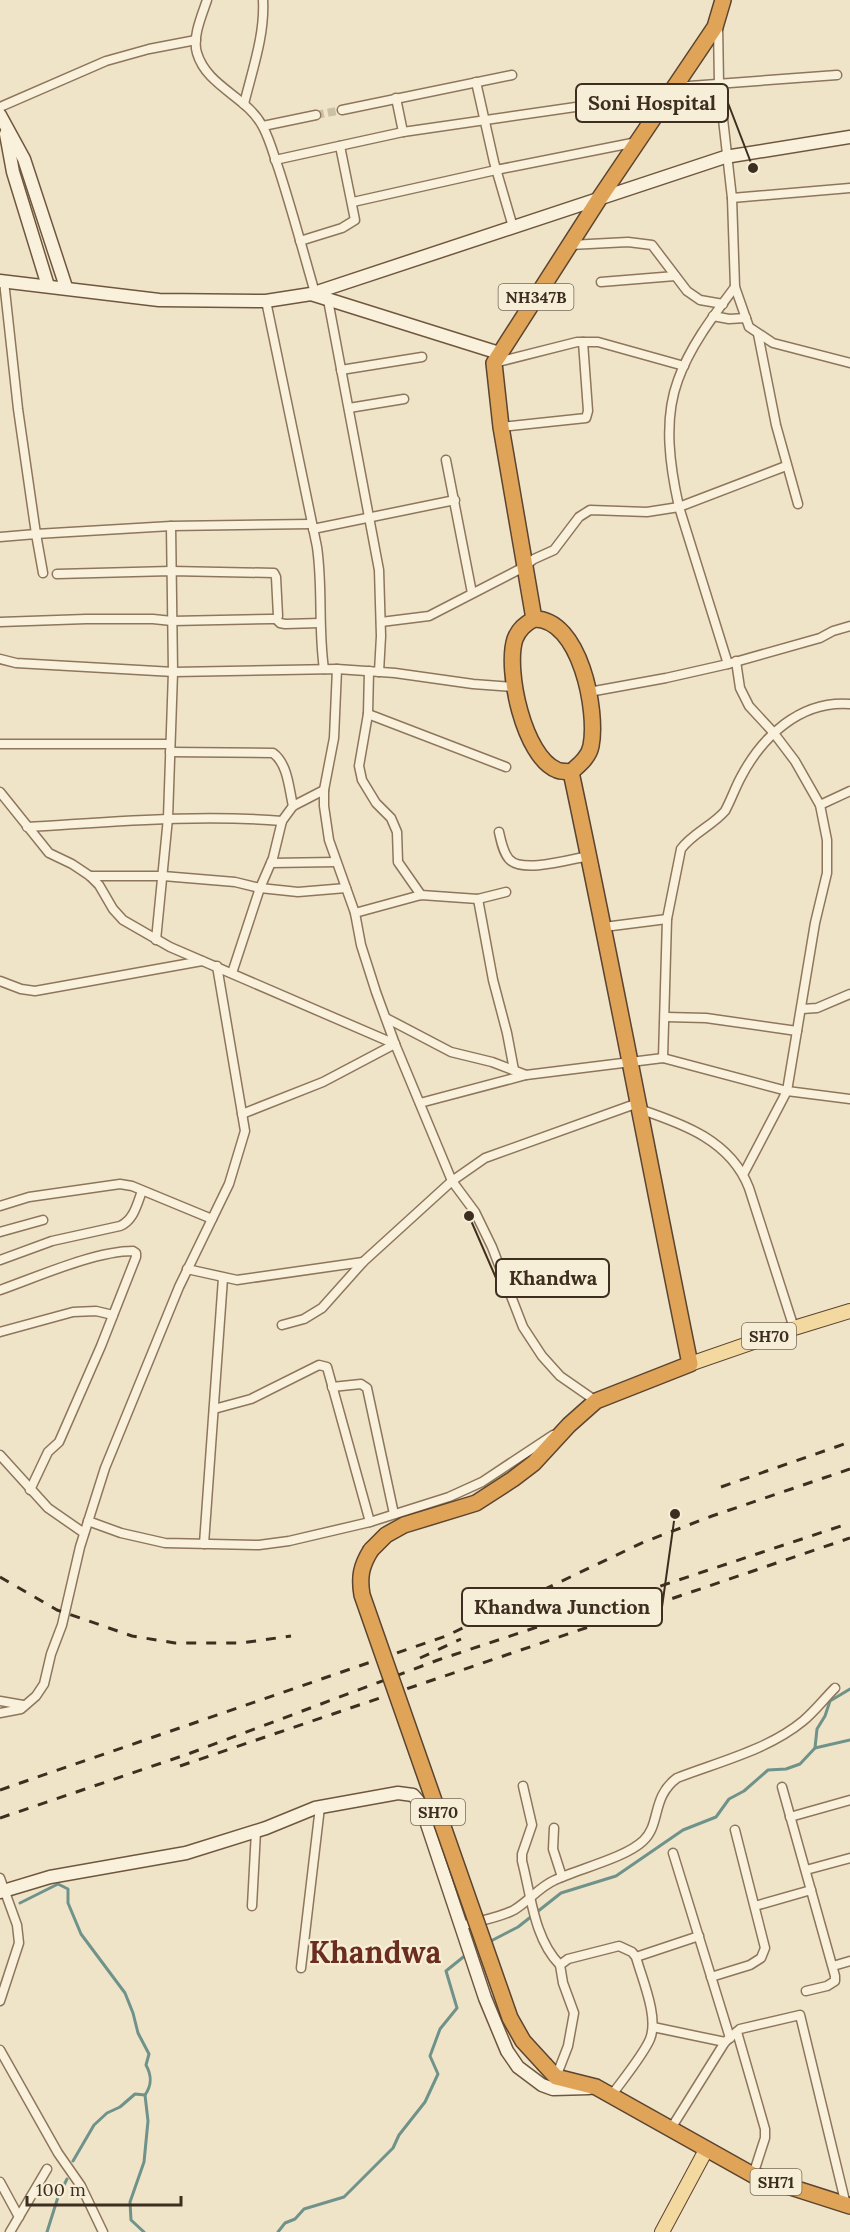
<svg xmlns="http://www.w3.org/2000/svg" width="850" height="2232" viewBox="0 0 850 2232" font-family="Lora,serif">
	<rect width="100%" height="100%" fill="#f0e4c8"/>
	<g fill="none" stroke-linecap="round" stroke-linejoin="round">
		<g stroke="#6f938a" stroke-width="3">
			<polyline points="815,1748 817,1729 825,1716 830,1701 850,1689"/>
			<path d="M 20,1903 L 58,1884 L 68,1889 L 68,1903 L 81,1934 L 125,1993 L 133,2013 L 138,2033 L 149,2054 L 146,2065 C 152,2076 152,2085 145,2095 L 135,2094 L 120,2107 L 107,2113 L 94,2125 L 73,2161"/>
			<polyline points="489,1942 518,1927 561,1893 616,1876 683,1830 716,1817 729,1799 744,1791 768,1770 786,1769 800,1764 815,1748 850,1740"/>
			<polyline points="47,2232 58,2197 67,2179"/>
			<polyline points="144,2232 131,2220 130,2202 144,2162 148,2121 145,2095"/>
			<polyline points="278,2232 285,2223 295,2219 304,2209 344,2197 393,2148 399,2135 425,2102 438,2074 430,2056 440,2029 457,2008 446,1971 467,1954"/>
		</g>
		<polyline stroke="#ccc0a6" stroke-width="8" stroke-dasharray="8 4" stroke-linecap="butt" points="316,115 342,110"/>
		<defs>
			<g id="street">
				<path d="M 207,0 C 202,15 192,37 197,53 C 207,87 247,96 263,127 C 270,140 274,156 279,170 C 292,210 303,251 315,293"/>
				<polyline points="718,25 719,84 732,198 735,287 749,327 773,343 850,363"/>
				<polyline points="476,82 494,162 513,227"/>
				<polyline points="676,87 837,75"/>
				<polyline points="396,98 403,132"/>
				<path d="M 244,104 C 252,71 265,35 263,0"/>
				<polyline points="0,107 106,61 149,49 196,40"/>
				<polyline points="342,110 512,75"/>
				<polyline points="263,126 316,115"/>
				<polyline points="275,160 403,132 672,93"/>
				<polyline points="732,198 850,188"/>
				<polyline points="353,202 496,170 637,142"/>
				<polyline points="300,241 342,228 355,220 340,146"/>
				<polyline points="570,245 628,242 652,245 687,291 700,300 723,304"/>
				<polyline points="4,281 18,409 36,534 171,526 312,524"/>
				<polyline points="601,282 675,276"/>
				<path d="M 735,287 C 714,315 690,346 678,380 C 663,420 670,467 679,507 L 728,664 L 820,638 L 833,631 L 850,626"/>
				<polyline points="328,300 379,570 381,636 379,672"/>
				<path d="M 266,301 L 317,547 C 323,588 318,628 324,669"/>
				<polyline points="713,316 729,319 746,318"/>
				<polyline points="758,334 776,425 798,504"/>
				<polyline points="494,363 577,342 598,342 684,366"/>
				<polyline points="341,370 422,357"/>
				<polyline points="349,408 404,399"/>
				<polyline points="501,427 586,418 588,411 583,342"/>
				<polyline points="446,460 472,593"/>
				<polyline points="313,529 455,500"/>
				<polyline points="0,537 36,534 43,573"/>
				<polyline points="276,619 280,623 285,624 320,623"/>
				<polyline points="0,622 86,619 153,619 172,621 271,619 276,619 278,616 276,577 274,573 171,571 57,574"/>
				<polyline points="381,622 429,616 524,567 534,559 554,550 579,517 590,510 647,512 679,507 786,466"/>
				<polyline points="0,659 16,663 174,672 337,669 395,673 473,684 515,687"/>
				<polyline points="736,661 740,688 749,706 773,732 795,761 820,805 827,840 827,873 815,923 787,1091 744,1173"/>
				<polyline points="337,669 334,738 324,790 324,806 329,840 355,913 361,945 376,992 395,1044 452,1181 475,1212 492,1247 523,1327 542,1356 560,1376 596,1401"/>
				<polyline points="369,671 368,714 359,766 362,780 376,803 391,818 397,832 398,862 421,895"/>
				<polyline points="589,692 666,678 728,664"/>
				<polyline points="368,714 506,767"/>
				<polyline points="0,744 170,744"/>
				<path d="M 170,752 L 273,753 C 288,764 289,789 293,806"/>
				<polyline points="0,792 49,853 72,864 90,876 99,885 113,909 123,920 170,947 395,1044"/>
				<polyline points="820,805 850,791"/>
				<path d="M 27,827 C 113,822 197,814 282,821"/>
				<path d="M 499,832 C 501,841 503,852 509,859 C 522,874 571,859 589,856"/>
				<polyline points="271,863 336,862"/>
				<polyline points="90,876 163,876 235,882 260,888 298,892 346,888"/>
				<polyline points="478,899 493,980 507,1033 514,1070"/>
				<polyline points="355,913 421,895 478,899 506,892"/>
				<polyline points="604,927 667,919"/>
				<polyline points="156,940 168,818 173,672 171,526"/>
				<polyline points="232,973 260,888 273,858 282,821 293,806 324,790"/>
				<polyline points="0,981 21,989 35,991 202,961"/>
				<polyline points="802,1009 817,1008 850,994"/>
				<polyline points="666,1017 706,1018 797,1031"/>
				<polyline points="386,1018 451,1052 492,1062 526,1075 663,1058 787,1091 850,1099"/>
				<path d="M 663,1058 L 667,919 L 681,849 C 693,833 712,826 725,811 C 731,800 735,788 741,777 C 762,737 800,700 850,704"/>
				<polyline points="420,1103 526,1075"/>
				<path d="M 639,1109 C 684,1124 731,1141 749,1188 L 794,1328"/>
				<polyline points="242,1114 323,1082 395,1044"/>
				<polyline points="0,1206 29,1197 120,1184 132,1186 212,1219"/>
				<polyline points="0,1232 43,1220"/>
				<path d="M 0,1260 L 52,1241 L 120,1226 C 134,1220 137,1204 142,1191"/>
				<polyline points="187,1269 237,1280 363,1262"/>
				<path d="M 0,1290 C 37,1277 95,1251 133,1251 L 136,1253 L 136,1257 L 101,1346 L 59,1442 L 48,1452 L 30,1490"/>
				<polyline points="282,1325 304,1319 322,1308 363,1262 452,1181 485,1158 638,1103"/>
				<polyline points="0,1332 73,1312 96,1311 113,1315"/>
				<polyline points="332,1387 361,1384 367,1388 394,1514"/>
				<polyline points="214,1409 251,1399 319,1365 327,1367 370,1522"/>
				<polyline points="0,1455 48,1508 84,1533"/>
				<polyline points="88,1521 121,1533 165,1543 259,1545 289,1541 370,1522 449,1497 482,1482 553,1435"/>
				<polyline points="204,1544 223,1278"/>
				<polyline points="0,1701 23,1705"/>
				<polyline points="0,1713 21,1709 36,1696 44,1684 51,1654 62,1625 80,1547 105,1468 179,1287 229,1184 245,1131 217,966"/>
				<path d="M 523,1786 L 532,1825 L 522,1854 L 522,1861 C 531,1895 534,1939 560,1965"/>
				<polyline points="782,1787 835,1976 835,1981 827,1986 806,1991"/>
				<polyline points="790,1817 850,1800"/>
				<polyline points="554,1828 553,1849 562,1877"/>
				<polyline points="673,1853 730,2038"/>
				<polyline points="806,1870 850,1858"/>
				<polyline points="0,1878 17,1925 19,1943 0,2001"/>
				<polyline points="252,1906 256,1831"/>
				<polyline points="755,1906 811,1890"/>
				<path d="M 461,1926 C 478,1921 499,1918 514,1910 C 529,1901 539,1887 555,1880 C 578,1869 625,1858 643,1841 C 661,1825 651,1797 677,1778 C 718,1762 768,1750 803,1721 C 814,1712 824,1699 835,1688"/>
				<polyline points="636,1957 699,1936"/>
				<polyline points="833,1966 850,1961"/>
				<polyline points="301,1968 320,1807"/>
				<polyline points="711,1977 750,1965 761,1958 765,1948 735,1830"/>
				<polyline points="653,2027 725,2042"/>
				<polyline points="737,2032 765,2129 765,2138 753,2175"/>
				<polyline points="0,2050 58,2153 81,2186 103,2232"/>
				<path d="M 556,2077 L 568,2046 L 574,2013 L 563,1983 L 560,1965 L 568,1959 L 619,1946 L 632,1952 L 636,1957 C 642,1979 659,2017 650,2039 C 644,2054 621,2082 611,2096"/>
				<polyline points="670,2130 725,2042 740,2029 800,2015 846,2205"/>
				<polyline points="0,2182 19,2217"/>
				<polyline points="10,2232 47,2169"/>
			</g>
			<g id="secondary">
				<polyline points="0,115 24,159 66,287"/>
				<polyline points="6,134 13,172 48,286"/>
				<polyline points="0,281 159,300 266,301 311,294 725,157 850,137"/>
				<polyline points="311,294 499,353"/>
				<polyline points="0,1892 50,1877 186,1853 266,1828 315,1808 398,1793 413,1795 420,1803 485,1998 507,2051 518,2067 542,2085 553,2089 589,2088"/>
			</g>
			<g id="primary">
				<polyline points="690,1364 794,1328 850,1311"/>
				<polyline points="662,2232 706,2150"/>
			</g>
			<g id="highway">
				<polyline points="534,619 501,427 494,363 599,199 715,27 723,0"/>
				<path d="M 534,619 C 580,618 598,711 591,746 C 589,757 579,765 571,772 C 567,771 561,772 557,770 C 524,757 505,670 515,639 C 519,629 525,624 534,619 Z"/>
				<path d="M 371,1550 L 386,1535 L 404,1525 L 476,1503 L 513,1479 L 534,1463 L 569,1425 L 596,1401 L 690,1364 C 650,1167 613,969 571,772"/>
				<polyline points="545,2065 556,2077 596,2087 753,2175 850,2206"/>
			</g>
		</defs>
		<use href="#street" stroke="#8d765c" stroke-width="11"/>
		<use href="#secondary" stroke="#6f573f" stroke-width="15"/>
		<use href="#primary" stroke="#5b4430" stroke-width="16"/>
		<use href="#highway" stroke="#5b4430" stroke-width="18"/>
		<use href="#street" stroke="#faf1dc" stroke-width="8"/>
		<use href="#secondary" stroke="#faf1dc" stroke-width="12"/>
		<use href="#primary" stroke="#f3d9a0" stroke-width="14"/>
		<use href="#highway" stroke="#e0a458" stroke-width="15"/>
		<g stroke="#3d2e20" stroke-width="3" stroke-dasharray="10 10" stroke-linecap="butt">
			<polyline points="721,1487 850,1442"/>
			<polyline points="0,1577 57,1610 132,1636 175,1643 241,1643 291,1636"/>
			<polyline points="420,1658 461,1639"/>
			<polyline points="180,1766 850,1538"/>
			<polyline points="0,1790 446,1636 644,1542 712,1516 850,1469"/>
			<polyline points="0,1818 188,1754 438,1660 850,1523"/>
		</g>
		<defs>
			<path id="highway-bridge" d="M 371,1550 C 361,1566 359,1577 362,1595 L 510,2018 L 523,2041 L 545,2065"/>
		</defs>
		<use href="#highway-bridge" stroke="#5b4430" stroke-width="18" stroke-linecap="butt"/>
		<use href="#highway-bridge" stroke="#e0a458" stroke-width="15"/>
	</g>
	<g text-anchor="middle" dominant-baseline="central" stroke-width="4.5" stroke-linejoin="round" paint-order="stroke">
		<g fill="#f7eed8" stroke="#756857" stroke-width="1.5">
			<rect x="498.5" y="284" width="75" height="26" rx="4.5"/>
			<rect x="742" y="1323" width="54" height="26" rx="4.5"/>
			<rect x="411" y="1799" width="54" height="26" rx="4.5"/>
			<rect x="750.5" y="2169" width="51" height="26" rx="4.5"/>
		</g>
		<g font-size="16" font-weight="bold" fill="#3d2e20">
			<text x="536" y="297">NH347B</text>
			<text x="769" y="1336">SH70</text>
			<text x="438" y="1812">SH70</text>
			<text x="776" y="2182">SH71</text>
		</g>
		<g font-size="30" font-weight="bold" fill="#6b2e1e" stroke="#f7eed8">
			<text x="375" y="1952">Khandwa</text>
		</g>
	</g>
	<path fill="none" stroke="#3d2e20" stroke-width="2" d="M753 168L728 103M469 1216L496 1278M675 1514L662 1607"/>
	<g fill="#3d2e20" stroke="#f7eed8" stroke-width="2">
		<circle cx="753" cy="168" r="6"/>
		<circle cx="469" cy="1216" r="6"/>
		<circle cx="675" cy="1514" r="6"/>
	</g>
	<g fill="#f7eed8" stroke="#3d2e20" stroke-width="2">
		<rect x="576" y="84" width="152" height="38" rx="6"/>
		<rect x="496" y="1259" width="113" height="38" rx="6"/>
		<rect x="462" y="1588" width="200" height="38" rx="6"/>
	</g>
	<g font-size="20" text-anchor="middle" font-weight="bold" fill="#3d2e20">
		<text x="652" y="110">Soni Hospital</text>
		<text x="553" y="1285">Khandwa</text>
		<text x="562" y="1614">Khandwa Junction</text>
	</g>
	<path d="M27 2196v9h154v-9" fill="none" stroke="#3d2e20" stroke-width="3"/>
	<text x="36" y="2196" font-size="18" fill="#3d2e20" stroke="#f7eed8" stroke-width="4.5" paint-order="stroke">100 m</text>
</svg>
